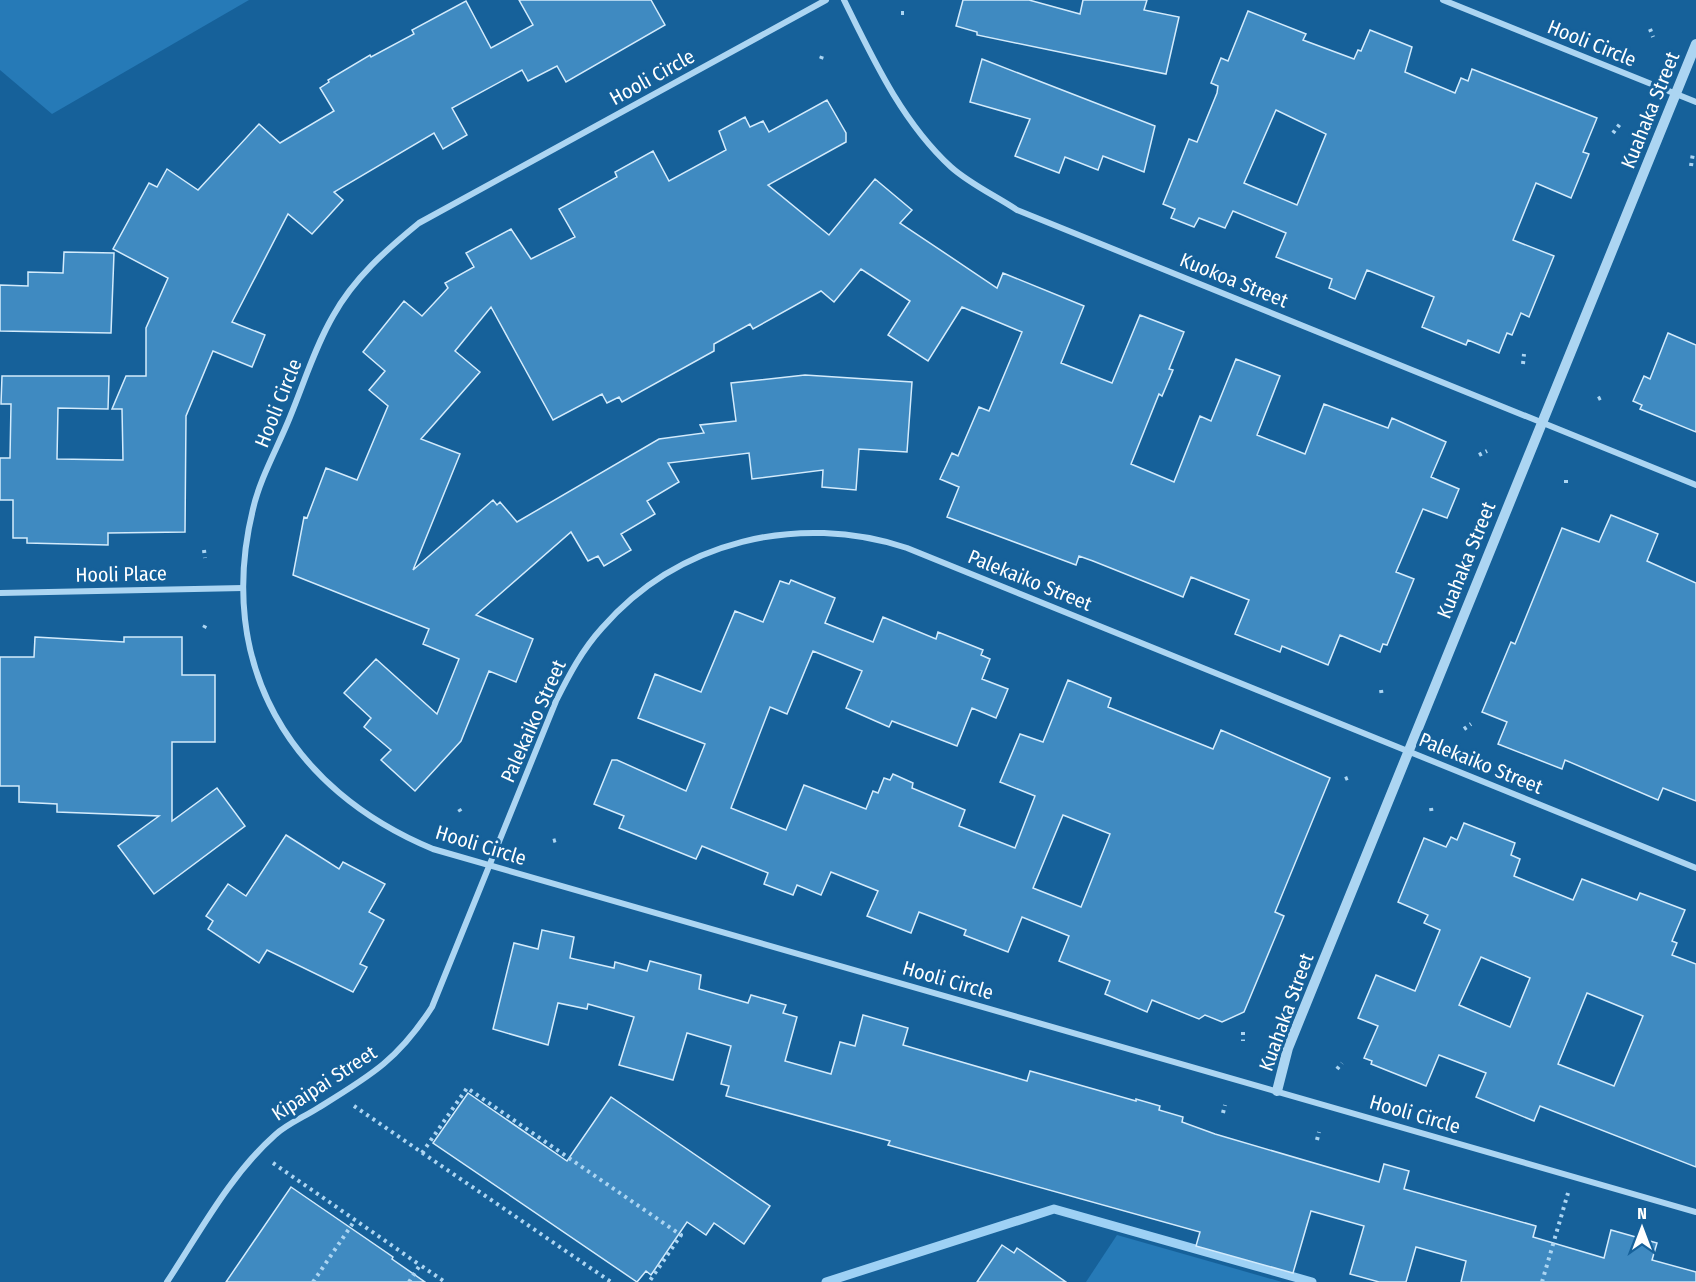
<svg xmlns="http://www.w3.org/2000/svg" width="1696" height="1282" viewBox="0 0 1696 1282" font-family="'Fira Sans Condensed',sans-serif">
	<rect width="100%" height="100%" fill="#16619a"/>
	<g fill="#267ab7">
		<polygon points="0,0 249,0 52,114 0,70"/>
		<polygon points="1117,1235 1282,1282 1086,1282"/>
	</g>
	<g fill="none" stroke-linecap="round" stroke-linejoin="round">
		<polyline stroke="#9ed1f5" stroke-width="9" points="826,1282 1054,1209 1312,1282"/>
	</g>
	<g fill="#3f8ac1" stroke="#d3ebfc" stroke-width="1.5" fill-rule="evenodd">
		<polygon points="519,0 651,0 665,25 566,82 557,66 528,81 522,70 452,108 467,135 443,149 434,133 334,192 343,200 312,234 288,214 232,322 265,335 252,367 213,351 186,416 185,532 108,533 108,545 27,543 27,538 13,538 13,500 0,500 0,458 10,458 11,404 1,404 2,376 109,376 108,409 58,408 57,459 123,460 122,409 112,409 126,376 146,376 146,328 168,278 113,249 149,183 157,187 167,169 198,190 259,124 280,143 334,111 320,88 329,82 328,80 370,55 371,57 414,34 412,30 466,1 491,48 533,25"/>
		<polygon points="963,0 1029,0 1080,14 1083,0 1147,0 1144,10 1179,17 1166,74 977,35 977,32 956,26"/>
		<path d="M 1248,11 L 1306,34 L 1303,40 L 1354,59 L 1358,50 L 1361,51 L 1370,30 L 1412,47 L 1405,72 L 1455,93 L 1461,78 L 1468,81 L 1472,69 L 1597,118 L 1583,152 L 1589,154 L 1571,198 L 1536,183 L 1513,240 L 1554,256 L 1529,317 L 1521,313 L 1512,335 L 1507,333 L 1499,353 L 1468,340 L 1466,345 L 1422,327 L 1434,297 L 1367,270 L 1355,299 L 1329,288 L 1332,279 L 1276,257 L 1286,233 L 1233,211 L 1225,228 L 1199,218 L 1194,227 L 1171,218 L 1175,209 L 1163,204 L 1189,139 L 1197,142 L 1217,93 L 1218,86 L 1211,83 L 1221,58 L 1228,61 ZM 1276,110 L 1326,134 L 1297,205 L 1244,183 Z"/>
		<polygon points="982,59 1155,126 1144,172 1103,156 1098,170 1065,157 1059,173 1015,156 1030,119 970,102"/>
		<polygon points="827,100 846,133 846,142 768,185 829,235 875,179 912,210 900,223 997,288 1003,273 1084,306 1061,363 1112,383 1140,315 1184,332 1169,369 1173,370 1162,396 1159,394 1131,464 1174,482 1200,416 1211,421 1236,359 1280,376 1257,435 1305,454 1324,404 1388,428 1392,418 1446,442 1431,477 1459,489 1447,518 1423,509 1396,572 1414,579 1387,645 1383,644 1380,652 1340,635 1328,665 1282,646 1280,652 1235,634 1249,600 1191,577 1183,597 1093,561 1079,556 1076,565 947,517 959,487 940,479 952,453 958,456 979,407 989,411 1022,332 962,307 928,361 888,335 910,301 861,269 834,302 821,291 753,329 750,324 714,344 714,351 622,402 619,397 607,403 602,394 553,420 491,307 455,351 480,372 421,439 460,454 413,570 493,500 497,505 500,502 517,522 659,439 704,433 700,425 736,421 731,383 805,375 912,382 907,452 859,449 856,490 822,487 823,470 752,479 749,453 668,463 679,482 647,501 655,514 621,534 631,550 604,566 598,556 588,561 571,532 476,615 533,639 516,682 489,671 461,741 415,791 381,760 391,750 364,727 371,718 344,693 376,659 437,714 459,659 423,644 429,629 293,575 304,517 307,518 326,468 357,480 388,406 369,390 385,371 363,352 404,301 422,316 448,288 445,283 474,267 466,253 511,229 531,259 575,237 559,209 617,177 615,172 653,151 669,181 726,150 719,131 745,117 750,127 763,121 769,132"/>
		<polygon points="64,252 114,253 111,333 0,331 0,285 28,286 28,272 63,273"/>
		<polygon points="1668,333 1696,345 1696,432 1640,409 1642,405 1633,401 1644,376 1650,379"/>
		<polygon points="1611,515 1658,534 1647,561 1696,583 1696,801 1663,788 1658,800 1565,760 1562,769 1498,744 1507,722 1482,712 1511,642 1515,644 1562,528 1599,542"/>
		<path d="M 791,580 L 835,598 L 825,623 L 873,642 L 883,617 L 936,639 L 938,632 L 983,650 L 981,655 L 990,659 L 982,679 L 1008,689 L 996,718 L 972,708 L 957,746 L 892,721 L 889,727 L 846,708 L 862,671 L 813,651 L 787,714 L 770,707 L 731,808 L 786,830 L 804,785 L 866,809 L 873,791 L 878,793 L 884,778 L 890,780 L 893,774 L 913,783 L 912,788 L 965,810 L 959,826 L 1015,848 L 1035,796 L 1000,782 L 1020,734 L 1043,742 L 1068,680 L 1111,698 L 1108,707 L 1213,749 L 1221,730 L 1330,778 L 1275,912 L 1284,916 L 1244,1012 L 1222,1022 L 1205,1015 L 1199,1019 L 1152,1000 L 1147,1012 L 1105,994 L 1110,981 L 1059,961 L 1069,936 L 1022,917 L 1008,952 L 964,935 L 966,930 L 919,912 L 911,933 L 867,916 L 878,891 L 831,872 L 821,895 L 797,885 L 793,895 L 764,884 L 768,873 L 702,846 L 696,859 L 619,828 L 624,816 L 594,804 L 612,760 L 617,760 L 686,791 L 705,744 L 638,718 L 655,674 L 701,692 L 735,611 L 763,622 L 780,581 L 789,584 ZM 1063,815 L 1110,834 L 1081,907 L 1033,888 Z"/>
		<polygon points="35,637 124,642 124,637 182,637 182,675 215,675 215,742 172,742 172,821 217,788 245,826 154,894 118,846 159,816 57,812 57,804 19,802 19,786 0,786 0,657 34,657"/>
		<path d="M 1464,823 L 1515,843 L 1511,855 L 1520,859 L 1514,876 L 1573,900 L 1582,879 L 1637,900 L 1640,893 L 1685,910 L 1672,941 L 1677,943 L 1672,955 L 1696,964 L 1696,1167 L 1540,1106 L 1534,1121 L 1476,1097 L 1486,1073 L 1439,1055 L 1426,1086 L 1371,1064 L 1372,1061 L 1364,1058 L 1378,1026 L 1358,1018 L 1376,975 L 1415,991 L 1440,930 L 1424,923 L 1428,915 L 1398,902 L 1424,838 L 1446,847 L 1451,837 L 1457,840 ZM 1481,957 L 1530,978 L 1510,1027 L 1459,1005 ZM 1587,993 L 1643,1016 L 1614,1086 L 1558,1064 Z"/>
		<polygon points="286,835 339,869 343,862 385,884 369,912 384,920 360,964 367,967 353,992 267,950 259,963 208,929 213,921 206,916 228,884 246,896"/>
		<polygon points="542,930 574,937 570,958 614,968 615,962 647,971 650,961 701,975 699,989 748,1003 751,995 786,1005 783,1013 797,1017 785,1061 831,1074 840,1042 855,1046 863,1015 908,1028 903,1045 1027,1081 1030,1071 1136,1101 1136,1099 1160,1106 1159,1110 1183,1117 1182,1122 1215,1134 1379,1182 1384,1164 1409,1171 1404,1189 1536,1226 1533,1237 1604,1258 1611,1230 1657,1243 1652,1260 1696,1272 1696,1282 1461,1282 1466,1261 1416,1247 1406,1282 1379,1282 1350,1274 1364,1226 1311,1211 1293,1273 1196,1246 1200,1232 888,1145 890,1141 726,1096 729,1086 721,1084 731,1046 687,1033 673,1080 619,1065 634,1017 588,1004 587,1009 558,1003 548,1045 493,1029 514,943 538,949"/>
		<polygon points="468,1093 567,1161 611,1097 770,1206 744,1244 714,1223 706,1235 687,1222 651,1275 646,1271 637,1282 433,1143"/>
		<polygon points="291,1187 393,1257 392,1259 425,1282 226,1282"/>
		<polygon points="1002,1245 1014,1253 1017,1248 1066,1282 977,1282"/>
	</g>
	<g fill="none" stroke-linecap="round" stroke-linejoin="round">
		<g stroke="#acd5f2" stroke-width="4" stroke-dasharray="3 4.5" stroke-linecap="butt">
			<polyline points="901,13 908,13"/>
			<polyline points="1650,29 1653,37"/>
			<polyline points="821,59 823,53"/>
			<polyline points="1613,133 1620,124"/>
			<polyline points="1691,166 1693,153"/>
			<polyline points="1523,364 1524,354"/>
			<polyline points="1598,399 1604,396"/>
			<polyline points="1479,455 1487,451"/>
			<polyline points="1566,480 1566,487"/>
			<polyline points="204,550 205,558"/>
			<polyline points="204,628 207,622"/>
			<polyline points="1381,690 1382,696"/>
			<polyline points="1464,729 1471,724"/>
			<polyline points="1345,779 1350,777"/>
			<polyline points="1431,808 1432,814"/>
			<polyline points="459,809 463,815"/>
			<polyline points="553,841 560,839"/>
			<polyline points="1243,1032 1243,1041"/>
			<polyline points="1337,1069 1342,1063"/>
			<polyline points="354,1106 611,1282"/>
			<polyline points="1223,1113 1225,1105"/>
			<polyline points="1317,1140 1319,1132"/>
			<polyline points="422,1153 467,1088 681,1235 649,1282"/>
			<polyline points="273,1163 420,1265"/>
			<polyline points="313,1282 355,1220"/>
			<polyline points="409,1282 420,1265 445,1282"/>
			<polyline points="1542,1282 1568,1193"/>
		</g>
		<g stroke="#acd5f2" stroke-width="6">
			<path d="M 826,0 L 419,223 C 386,250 354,278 333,316 C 315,347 304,383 290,417 C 278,447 260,478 253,509 C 215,664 290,790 433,849 L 1696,1212"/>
			<path d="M 844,0 C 873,59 902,122 951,167 C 970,184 996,196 1017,210 L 1696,485"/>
			<polyline points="1443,0 1696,102"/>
			<polyline points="0,593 243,588"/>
			<path d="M 167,1282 C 200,1232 230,1175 275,1135 C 287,1124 304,1117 318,1108 C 370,1076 398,1060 432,1007 L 556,701 C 569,675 582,650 602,628 C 678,541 798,512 907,548 L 1696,868"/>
		</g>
		<polyline stroke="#acd5f2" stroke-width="10" points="1277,1091 1288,1048 1696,44"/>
	</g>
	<g text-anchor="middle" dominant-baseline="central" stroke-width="6" stroke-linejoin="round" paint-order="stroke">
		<g font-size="20" fill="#fff" stroke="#16619a">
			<text transform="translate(1592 43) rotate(22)">Hooli Circle</text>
			<text transform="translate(652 77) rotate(-29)">Hooli Circle</text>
			<text transform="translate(1650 110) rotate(-68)">Kuahaka Street</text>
			<text transform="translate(1234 280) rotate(22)">Kuokoa Street</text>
			<text transform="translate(278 403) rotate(-68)">Hooli Circle</text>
			<text transform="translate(1466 560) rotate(-68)">Kuahaka Street</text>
			<text transform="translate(121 574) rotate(-1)">Hooli Place</text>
			<text transform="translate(1030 580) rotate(22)">Palekaiko Street</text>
			<text transform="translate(533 721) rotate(-66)">Palekaiko Street</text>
			<text transform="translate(1481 763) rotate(22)">Palekaiko Street</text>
			<text transform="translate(481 845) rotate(17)">Hooli Circle</text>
			<text transform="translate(948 980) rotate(16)">Hooli Circle</text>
			<text transform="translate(1286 1012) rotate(-70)">Kuahaka Street</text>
			<text transform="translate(324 1083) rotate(-33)">Kipaipai Street</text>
			<text transform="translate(1415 1114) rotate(16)">Hooli Circle</text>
		</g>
	</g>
	<g transform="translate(1642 1228)" stroke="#16619a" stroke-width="4.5" paint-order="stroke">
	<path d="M0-4.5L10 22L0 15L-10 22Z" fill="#ffffff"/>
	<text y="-9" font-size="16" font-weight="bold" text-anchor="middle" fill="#ffffff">N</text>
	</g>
</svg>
